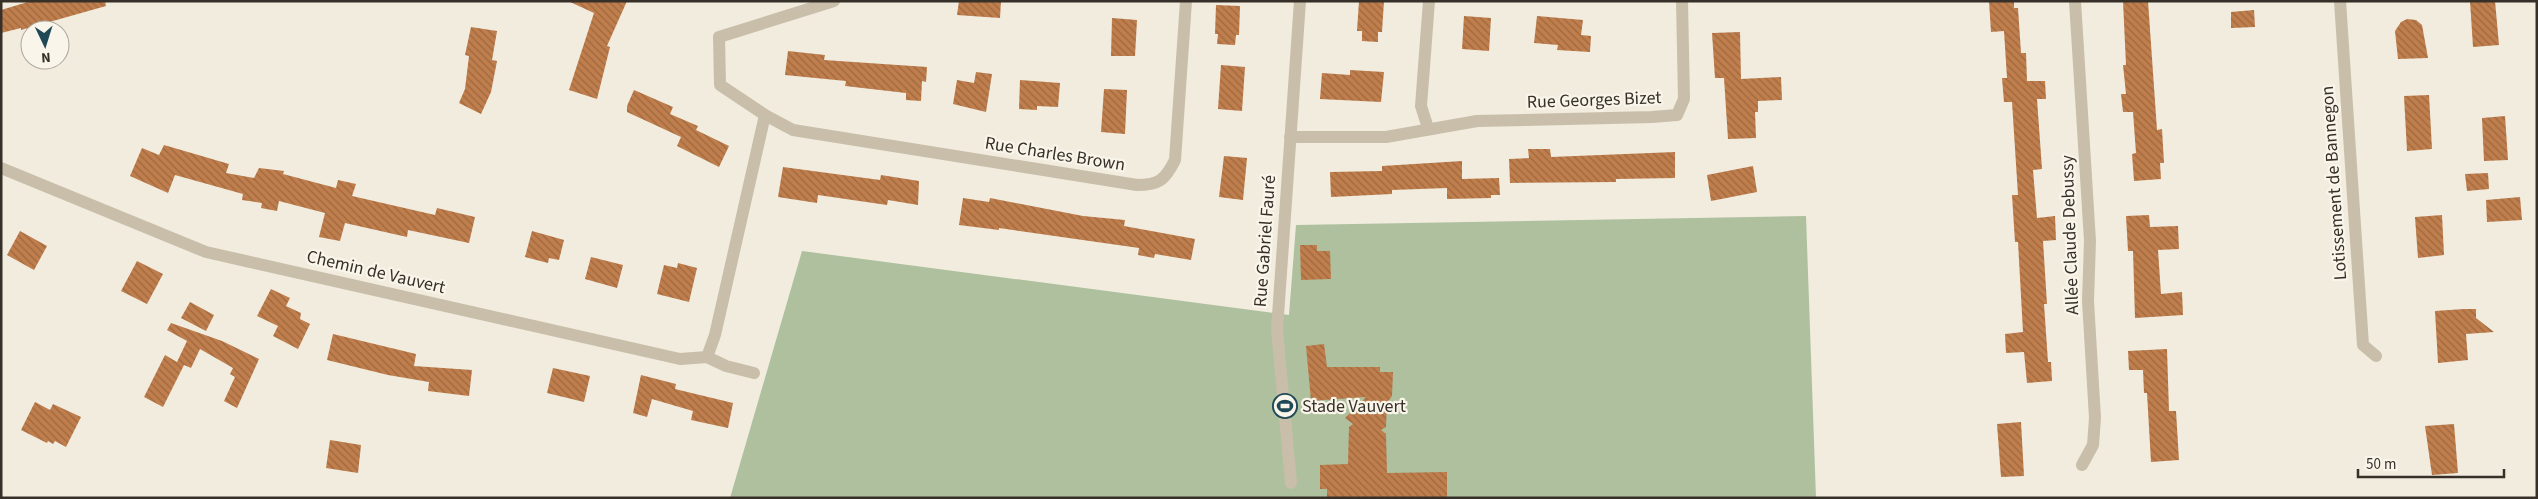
<svg xmlns="http://www.w3.org/2000/svg" width="2538" height="499" viewBox="0 0 2538 499" font-family="'Source Sans 3',sans-serif">
	<defs>
		<pattern id="building-back-hatch" width="6" height="6" patternUnits="userSpaceOnUse" patternTransform="scale(1.25)"><rect width="6" height="6" fill="#c07e4d"/><path d="M-1 5l2 2M0 0l6 6M5-1l2 2" fill="none" stroke="#9d6840"/></pattern>
	</defs>
	<rect width="100%" height="100%" fill="#f1ecde"/>
	<polygon fill="#aec09e" points="1806,216 1816,498 730,498 802,251 1289,315 1296,225"/>
	<g fill="url(#building-back-hatch)">
		<polygon points="31,1 105,1 106,6 21,30 21,28 1,33 1,10"/>
		<polygon points="568,1 627,1 607,46 610,47 597,99 569,90 594,13"/>
		<polygon points="959,1 1001,1 1000,18 957,15"/>
		<polygon points="1359,1 1384,1 1382,32 1378,32 1378,42 1362,41 1362,31 1357,31"/>
		<polygon points="1989,1 2014,1 2014,8 2018,8 2021,53 2026,53 2027,81 2045,81 2046,99 2037,99 2042,169 2033,170 2037,218 2055,216 2056,240 2043,241 2047,304 2044,304 2048,362 2051,362 2052,381 2027,383 2024,352 2006,353 2005,334 2023,332 2018,242 2015,242 2012,195 2018,195 2012,102 2004,102 2002,78 2007,78 2004,31 1991,32"/>
		<polygon points="2123,1 2148,1 2157,130 2162,129 2164,163 2160,163 2161,179 2134,181 2132,154 2136,153 2133,112 2123,112 2121,94 2126,94 2123,65 2126,65"/>
		<polygon points="2470,1 2495,1 2499,45 2473,47"/>
		<polygon points="1216,5 1240,6 1239,35 1236,35 1235,45 1217,44 1218,34 1215,34"/>
		<polygon points="2254,10 2255,27 2231,28 2231,12"/>
		<polygon points="1464,16 1491,18 1489,51 1462,49"/>
		<polygon points="1537,16 1583,20 1581,35 1591,36 1590,52 1557,50 1558,45 1534,43"/>
		<polygon points="1112,18 1137,20 1135,56 1111,56"/>
		<polygon points="2407,19 2416,20 2422,25 2428,58 2398,59 2395,31 2401,22"/>
		<polygon points="471,27 497,31 492,60 497,61 491,92 481,114 459,103 465,89 469,56 465,55"/>
		<polygon points="1740,32 1741,79 1781,77 1782,100 1758,101 1758,112 1755,112 1756,138 1728,139 1724,78 1715,78 1712,33"/>
		<polygon points="788,51 825,55 824,60 927,67 926,82 922,81 921,101 906,100 906,93 845,86 846,81 785,75"/>
		<polygon points="1221,65 1245,67 1242,111 1218,109"/>
		<polygon points="1350,70 1384,72 1381,102 1320,99 1322,73 1350,75"/>
		<polygon points="976,72 992,74 986,112 953,104 957,80 974,83"/>
		<polygon points="1020,80 1060,83 1058,107 1037,106 1037,110 1019,109"/>
		<polygon points="1104,89 1127,90 1125,134 1101,132"/>
		<polygon points="634,90 673,107 670,114 698,126 696,130 729,146 719,167 677,146 681,137 627,112 627,106"/>
		<polygon points="2429,95 2432,149 2407,151 2404,96"/>
		<polygon points="2505,116 2508,160 2484,161 2482,118"/>
		<polygon points="164,145 229,164 226,173 254,178 259,168 284,171 283,174 336,188 338,180 356,184 352,196 435,215 437,208 475,217 469,243 408,230 407,237 345,223 340,241 319,237 325,213 279,201 277,211 261,208 262,203 242,200 243,194 175,175 168,193 130,176 142,148 159,155"/>
		<polygon points="1528,149 1550,149 1551,157 1675,152 1675,178 1616,179 1616,182 1510,183 1509,159 1529,158"/>
		<polygon points="1224,156 1247,158 1243,200 1219,197"/>
		<polygon points="1462,161 1462,179 1499,178 1500,195 1491,195 1491,198 1447,199 1447,188 1392,190 1392,194 1331,197 1330,172 1382,171 1382,166"/>
		<polygon points="1753,166 1757,192 1711,201 1707,175"/>
		<polygon points="783,167 880,180 881,175 919,181 918,205 888,200 887,205 818,195 817,203 778,197"/>
		<polygon points="2488,173 2489,189 2467,191 2465,174"/>
		<polygon points="2520,197 2522,220 2487,222 2486,200"/>
		<polygon points="963,198 989,202 990,198 1083,216 1125,220 1124,226 1195,239 1191,260 1155,254 1154,258 1138,255 1139,248 999,228 999,230 959,225"/>
		<polygon points="2149,215 2150,227 2178,226 2179,249 2158,250 2161,294 2182,292 2183,315 2135,318 2133,251 2128,251 2126,216"/>
		<polygon points="2442,215 2444,255 2418,258 2415,217"/>
		<polygon points="20,231 47,246 34,270 7,255"/>
		<polygon points="532,231 564,240 559,260 549,258 548,263 525,257"/>
		<polygon points="1300,245 1317,245 1317,251 1330,251 1331,279 1301,280"/>
		<polygon points="591,257 623,265 617,288 585,279"/>
		<polygon points="137,261 163,274 147,304 121,291"/>
		<polygon points="678,263 697,268 689,302 657,294 664,265 677,268"/>
		<polygon points="271,289 290,298 286,306 301,313 300,319 310,324 298,349 273,336 278,326 257,316"/>
		<polygon points="190,302 214,315 206,331 181,318"/>
		<polygon points="2464,309 2476,309 2476,318 2494,332 2466,334 2468,360 2438,363 2435,311"/>
		<polygon points="171,323 222,341 259,359 237,408 224,401 235,377 230,374 233,368 200,349 191,368 184,365 163,407 144,397 165,355 177,362 187,341 167,330"/>
		<polygon points="333,334 416,354 414,366 472,370 469,396 428,391 429,382 388,375 327,360"/>
		<polygon points="1324,344 1327,367 1380,367 1380,372 1393,372 1392,396 1387,403 1386,427 1381,430 1386,434 1387,473 1447,472 1447,498 1327,498 1327,489 1320,489 1320,465 1348,464 1349,427 1353,424 1345,418 1366,397 1311,401 1306,346"/>
		<polygon points="2167,349 2169,411 2176,411 2179,460 2151,462 2147,393 2144,393 2143,370 2129,370 2128,351"/>
		<polygon points="553,368 590,376 584,402 547,393"/>
		<polygon points="641,375 676,384 675,389 733,403 728,428 691,420 693,411 652,399 647,417 633,413"/>
		<polygon points="35,402 50,410 53,404 81,417 66,447 55,441 53,444 48,441 47,443 21,430"/>
		<polygon points="2021,422 2024,476 2001,477 1997,424"/>
		<polygon points="2454,424 2458,473 2432,475 2425,426"/>
		<polygon points="330,440 361,445 358,473 326,468"/>
	</g>
	<g fill="none" stroke-linecap="round" stroke-linejoin="round">
		<g stroke="#c9beaa" stroke-width="12">
			<path d="M 834,1 L 719,37 L 720,85 L 765,115 L 793,130 L 1137,185 C 1159,185 1165,180 1175,160 L 1186,1"/>
			<polyline points="2075,1 2090,241 2088,301 2095,418 2093,445 2082,465"/>
			<polyline points="2340,1 2363,345 2376,356"/>
			<polyline points="1428,128 1421,106 1429,1"/>
			<polyline points="1290,137 1386,137 1477,121 1652,117 1677,115 1684,99 1682,1"/>
			<polyline points="1,168 206,252 680,359 707,357 726,366 754,373"/>
			<polyline points="707,357 715,335 765,115"/>
			<polyline points="1291,483 1277,330 1300,1"/>
		</g>
	</g>
	<defs>
		<symbol id="stadium-ring" viewBox="-11 -11 22 22"><circle r="9.5" fill="#f9f5ea" stroke="#204957" stroke-width="1.5"/><path d="M0-5a6.5 5 0 1 0 0 10a6.5 5 0 1 0 0-10ZM-3.5-1.8h7v3.6h-7Z" fill="#204957"/></symbol>
	</defs>
	<g fill-rule="evenodd">
		<use href="#stadium-ring" x="1271" y="392" width="28" height="28"/>
	</g>
	<g text-anchor="middle" dominant-baseline="central" stroke-width="4.5" stroke-linejoin="round" paint-order="stroke">
		<g font-size="18" fill="#373029" stroke="#f9f5ea">
			<text transform="translate(1594 100) rotate(-2)">Rue Georges Bizet</text>
			<text transform="translate(1055 154) rotate(9)">Rue Charles Brown</text>
			<text transform="translate(2334 183) rotate(-94)">Lotissement de Bannegon</text>
			<text transform="translate(2070 235) rotate(-92)">Allée Claude Debussy</text>
			<text transform="translate(1265 241) rotate(-86)">Rue Gabriel Fauré</text>
			<text transform="translate(376 272) rotate(13)">Chemin de Vauvert</text>
		</g>
		<g font-size="18" fill="#373029" stroke="#f9f5ea" text-anchor="start">
			<text x="1302" y="406">Stade Vauvert</text>
		</g>
	</g>
	<rect width="2538" height="499" fill="none" stroke="#373029" stroke-width="5"/>
	<g transform="translate(45 45) rotate(176)"><circle r="24" fill="#f9f5ea" stroke="#aba69d"/>
	<path d="M0-4L9 19L0 12L-9 19Z" fill="#204957"/>
	<text y="-8" font-size="14" font-weight="bold" text-anchor="middle" fill="#373029">N</text>
	</g>
	<path d="M2358 469v8h146v-8" fill="none" stroke="#373029" stroke-width="2.5"/>
	<text x="2366" y="469" font-size="15" fill="#373029" stroke="#f9f5ea" stroke-width="4" paint-order="stroke">50 m</text>
</svg>
